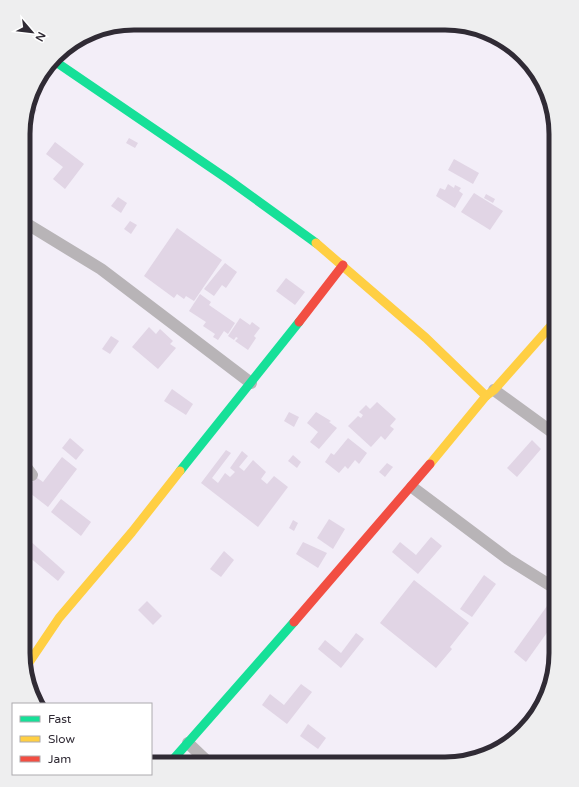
<svg xmlns="http://www.w3.org/2000/svg" width="579" height="787" viewBox="0 0 579 787" font-family="'Varela Round',sans-serif">
	<rect width="100%" height="100%" fill="#f3eef8"/>
	<g fill="#e1d5e5">
		<polygon points="29,104 37,110 31,120 25,116"/>
		<polygon points="129,138 138,143 135,148 126,143"/>
		<polygon points="55,142 84,164 65,189 53,179 63,167 46,154"/>
		<polygon points="454,159 479,173 473,184 448,170"/>
		<polygon points="448,184 454,188 455,185 461,188 459,191 463,194 455,208 436,196 440,188 445,190"/>
		<polygon points="474,193 503,211 490,230 461,212"/>
		<polygon points="486,194 495,199 493,203 484,198"/>
		<polygon points="118,197 127,203 121,213 111,206"/>
		<polygon points="130,221 137,225 131,234 124,229"/>
		<polygon points="177,228 222,260 194,301 186,296 184,299 177,294 174,298 144,276"/>
		<polygon points="225,263 237,272 226,288 222,285 214,296 204,289"/>
		<polygon points="286,278 305,292 295,305 276,291"/>
		<polygon points="200,294 211,302 209,305 235,323 228,334 224,331 218,340 213,337 215,334 203,326 206,322 189,311"/>
		<polygon points="240,318 250,325 252,322 260,328 254,336 256,338 248,350 235,341 238,338 236,337 234,340 228,336"/>
		<polygon points="149,327 156,334 160,329 173,341 170,344 176,348 158,369 132,347"/>
		<polygon points="111,336 119,341 110,354 102,349"/>
		<polygon points="172,389 193,404 186,415 164,401"/>
		<polygon points="377,402 396,419 390,426 394,429 385,440 381,436 371,447 348,426 358,416 361,418 363,415 359,412 366,405 370,409"/>
		<polygon points="551,406 556,408 556,417 548,412"/>
		<polygon points="289,412 299,417 294,427 284,421"/>
		<polygon points="316,412 331,421 329,422 337,428 319,449 310,442 318,432 307,423"/>
		<polygon points="70,438 84,450 76,460 62,448"/>
		<polygon points="348,438 367,453 359,464 355,460 348,469 345,466 339,473 325,462 331,453 334,455"/>
		<polygon points="532,440 541,449 517,477 507,468"/>
		<polygon points="226,450 231,453 212,478 218,483 225,473 230,477 235,472 230,468 242,451 248,456 239,467 244,471 253,460 266,472 261,479 267,484 274,476 288,487 258,527 201,483"/>
		<polygon points="293,455 301,462 297,468 288,461"/>
		<polygon points="62,457 77,469 48,507 26,490 36,477 43,482"/>
		<polygon points="387,463 393,467 385,477 379,472"/>
		<polygon points="61,499 91,522 81,536 51,512"/>
		<polygon points="329,519 345,529 333,549 317,538"/>
		<polygon points="293,520 298,523 294,531 289,528"/>
		<polygon points="431,537 442,546 418,574 392,552 400,542 416,555"/>
		<polygon points="29,540 65,572 58,581 23,552 23,547"/>
		<polygon points="303,542 327,553 318,568 296,554"/>
		<polygon points="224,551 234,560 221,577 210,569"/>
		<polygon points="484,575 496,584 472,617 460,609"/>
		<polygon points="414,580 469,623 450,647 452,649 436,668 380,623"/>
		<polygon points="147,601 162,616 153,625 138,610"/>
		<polygon points="547,606 556,612 556,620 526,662 514,652"/>
		<polygon points="356,633 364,639 341,668 318,649 325,640 341,653"/>
		<polygon points="301,684 312,692 287,724 262,705 270,694 284,705"/>
		<polygon points="308,724 326,738 318,749 300,736"/>
	</g>
	<g fill="none" stroke-linecap="round" stroke-linejoin="round">
		<g stroke="#b8b4b7" stroke-width="12">
			<polyline points="24,222 101,269 251,383"/>
			<polyline points="494,390 556,435"/>
			<polyline points="23,463 32,475"/>
			<polyline points="412,487 508,559 556,589"/>
			<polyline points="188,743 209,763"/>
		</g>
		<g stroke="#16e098" stroke-width="9">
			<polyline points="53,60 229,180 316,243"/>
			<polyline points="180,471 299,322"/>
			<polyline points="170,763 294,622"/>
		</g>
		<g stroke="#ffcf43" stroke-width="9">
			<polyline points="316,243 426,338 486,396"/>
			<polyline points="430,464 486,396 494,390 556,320"/>
			<polyline points="26,667 59,618 132,532 180,471"/>
		</g>
		<g stroke="#f24e42" stroke-width="9">
			<polyline points="299,322 343,265"/>
			<polyline points="294,622 430,464"/>
		</g>
	</g>
	<path d="M0 0H579V787H0ZM134 30H445A104 104 0 0 1 549 134V653A104 104 0 0 1 445 757H134A104 104 0 0 1 30 653V134A104 104 0 0 1 134 30Z" fill="#eeeeef" fill-rule="evenodd"/>
	<path fill="none" stroke="#302b35" stroke-width="5" d="M134 30H445A104 104 0 0 1 549 134V653A104 104 0 0 1 445 757H134A104 104 0 0 1 30 653V134A104 104 0 0 1 134 30Z"/>
	<rect x="12" y="703" width="140" height="72" fill="#ffffff" stroke="#acaaae"/>
	<rect x="20" y="716" width="20" height="6" fill="#16e098" stroke="#acaaae"/>
	<text x="48" y="723" font-size="12" fill="#302b35">Fast</text>
	<rect x="20" y="736" width="20" height="6" fill="#ffcf43" stroke="#acaaae"/>
	<text x="48" y="743" font-size="12" fill="#302b35">Slow</text>
	<rect x="20" y="756" width="20" height="6" fill="#f24e42" stroke="#acaaae"/>
	<text x="48" y="763" font-size="12" fill="#302b35">Jam</text>
	<g transform="translate(32 32) rotate(118)" stroke="#ffffff" stroke-width="3" paint-order="stroke">
	<path d="M0-3L7 15L0 10L-7 15Z" fill="#302b35"/>
	<text y="-6" font-size="11" font-weight="bold" text-anchor="middle" fill="#302b35">N</text>
	</g>
</svg>
